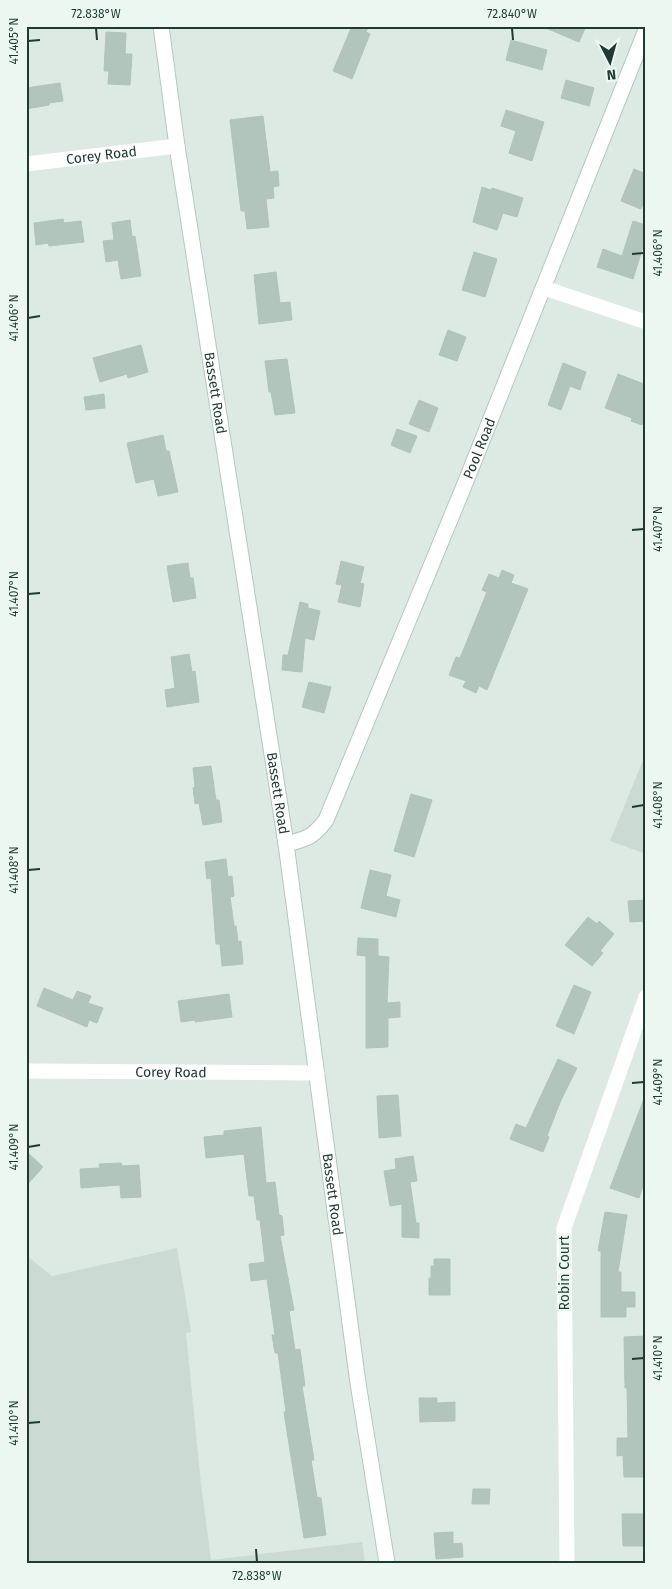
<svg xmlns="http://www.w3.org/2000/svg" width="672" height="1589" viewBox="0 0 672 1589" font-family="'Fira Sans',sans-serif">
	<rect width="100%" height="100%" fill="#ddeae4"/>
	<g fill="#cbdad3">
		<polygon points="646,753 646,854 610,841"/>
		<polygon points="177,1248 191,1332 186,1333 201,1484 211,1560 362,1542 365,1563 26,1563 26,1255 52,1276"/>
	</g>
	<g fill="#b2c5bd" stroke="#afc4bb">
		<polygon points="352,26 369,26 366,32 370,34 352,79 333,71"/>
		<polygon points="541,26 586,26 579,42"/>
		<polygon points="106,32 126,33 125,54 132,54 130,85 108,84 109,71 104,71"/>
		<polygon points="511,40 547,50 542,70 506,60"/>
		<polygon points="566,80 594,88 589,106 561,98"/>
		<polygon points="60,83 63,101 49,103 49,105 26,109 26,88"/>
		<polygon points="506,110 544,122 532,161 509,153 516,131 501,126"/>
		<polygon points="263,116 270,172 278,171 279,186 273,187 274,198 266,199 269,227 247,229 245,211 241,211 230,120"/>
		<polygon points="634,169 646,174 646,197 641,209 621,201"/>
		<polygon points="482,187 491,190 492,188 523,198 517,217 503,213 497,230 473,222"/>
		<polygon points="63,219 64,223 81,221 84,242 49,246 48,243 36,245 34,223"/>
		<polygon points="130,220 132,237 135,236 141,276 121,279 118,260 106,262 103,241 114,240 112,223"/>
		<polygon points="633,221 646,225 646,237 633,279 597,267 603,249 622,256"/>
		<polygon points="474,252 497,259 485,297 462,290"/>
		<polygon points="276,272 280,303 290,302 292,320 259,324 254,275"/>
		<polygon points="448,330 466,337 457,361 439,355"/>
		<polygon points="141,345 148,372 128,378 127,374 100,382 93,358"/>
		<polygon points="287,359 295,413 275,415 271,392 269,392 265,361"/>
		<polygon points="563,363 586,372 580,390 570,386 561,410 548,405"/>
		<polygon points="618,374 644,384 641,391 644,384 646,384 646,423 643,422 642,425 631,421 632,418 605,408"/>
		<polygon points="104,394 105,408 86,410 84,397"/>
		<polygon points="419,400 438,408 429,432 409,424"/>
		<polygon points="397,429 417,436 410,453 391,445"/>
		<polygon points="163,435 166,451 169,451 178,492 158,496 154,479 136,483 127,443"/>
		<polygon points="341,561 364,567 360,583 364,584 360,607 338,602 342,585 336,584"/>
		<polygon points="188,563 190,578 193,578 196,598 173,602 167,566"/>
		<polygon points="502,570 514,575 511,583 528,589 487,690 479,686 476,693 463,687 466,681 449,675 456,657 460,658 487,592 482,590 489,574 499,578"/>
		<polygon points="300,602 308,604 308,608 320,611 314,640 305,638 302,672 282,670 283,655 288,655"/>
		<polygon points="189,654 192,672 195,671 199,702 167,707 165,690 175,688 171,657"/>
		<polygon points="309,682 331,687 324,713 302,707"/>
		<polygon points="211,766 216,800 219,800 222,822 203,825 199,803 195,804 193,788 195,786 193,768"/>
		<polygon points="411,794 432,800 414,857 394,851"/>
		<polygon points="226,859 228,877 232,876 234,896 230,897 234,926 236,926 238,942 241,941 243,964 222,966 220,944 216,944 211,878 207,879 205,862"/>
		<polygon points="370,870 391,875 386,896 400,900 396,917 361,908"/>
		<polygon points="646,900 646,921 630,922 628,901"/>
		<polygon points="588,917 597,924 599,921 614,934 600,951 603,953 592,966 565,945"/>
		<polygon points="358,938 378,939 378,956 389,957 387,1003 400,1002 400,1017 388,1018 388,1047 366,1048 366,956 357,955"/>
		<polygon points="574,985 591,992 574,1034 556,1026"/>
		<polygon points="44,988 73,1000 77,991 91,996 88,1003 103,1008 97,1023 89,1020 87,1027 37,1006"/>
		<polygon points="229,994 232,1017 195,1022 195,1020 181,1022 178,1001"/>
		<polygon points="558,1059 577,1068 561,1100 547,1136 549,1137 543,1152 510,1139 516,1124 526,1128"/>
		<polygon points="398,1095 401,1136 379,1138 377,1096"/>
		<polygon points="645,1096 646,1177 639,1198 610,1188"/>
		<polygon points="261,1127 266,1183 275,1182 279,1215 282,1216 284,1235 280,1236 294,1310 289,1311 295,1350 300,1349 305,1386 302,1386 314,1460 311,1460 317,1497 321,1498 326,1535 304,1538 288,1438 284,1412 286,1412 278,1353 275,1353 272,1335 275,1335 267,1279 251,1281 249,1264 265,1262 260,1220 257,1220 254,1196 249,1196 244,1154 206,1158 204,1137 224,1135 224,1131"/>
		<polygon points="26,1151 43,1167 26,1186"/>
		<polygon points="413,1156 417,1181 410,1182 416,1223 419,1223 419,1238 402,1237 402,1204 390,1206 384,1171 396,1169 395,1159"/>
		<polygon points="121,1163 122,1166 139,1165 141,1197 121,1198 120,1185 81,1188 80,1169 100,1168 99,1164"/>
		<polygon points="605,1212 627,1215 618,1272 621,1272 621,1292 635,1292 635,1307 626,1307 626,1317 601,1317 601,1251 598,1251"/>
		<polygon points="434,1259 450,1259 450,1295 429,1295 429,1278 431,1278 431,1266 434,1266"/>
		<polygon points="646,1336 646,1477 624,1477 623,1455 617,1456 617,1438 628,1438 627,1388 625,1388 624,1337"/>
		<polygon points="419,1398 437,1398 437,1403 455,1402 455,1421 420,1422"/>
		<polygon points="473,1489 490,1489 489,1504 472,1504"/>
		<polygon points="622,1514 646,1514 646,1546 623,1546"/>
		<polygon points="453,1532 453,1544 462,1543 463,1557 436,1559 434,1533"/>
	</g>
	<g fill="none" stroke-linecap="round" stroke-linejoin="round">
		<defs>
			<g id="secondary">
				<path id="s3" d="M 161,26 L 177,146 L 286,844 L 358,1383 L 387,1563"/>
				<path id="s4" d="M 286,844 C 307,839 313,837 326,820 L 464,486 L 646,30"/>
			</g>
		</defs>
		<use href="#secondary" stroke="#b0cac0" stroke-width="17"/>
		<g stroke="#fff" stroke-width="15">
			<path id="s1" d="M 26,164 L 177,146"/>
			<polyline points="544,288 646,322"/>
			<path id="s2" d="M 26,1071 L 317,1073"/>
			<polyline points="567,1563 564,1228 646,997"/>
		</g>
		<use href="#secondary" stroke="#fff" stroke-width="15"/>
	</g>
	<path fill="none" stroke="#1e3a32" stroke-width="2" d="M 96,28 L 97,40M 512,28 L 513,40M 28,41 L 40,40M 632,254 L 644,253M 28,318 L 40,316M 632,530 L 644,529M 28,594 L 40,593M 632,807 L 644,805M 28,870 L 40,869M 632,1083 L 644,1082M 28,1147 L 40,1145M 632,1359 L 644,1358M 28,1423 L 40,1422M 256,1549 L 257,1562"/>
	<g text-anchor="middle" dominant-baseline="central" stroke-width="5" stroke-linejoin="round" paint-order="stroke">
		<g font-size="14" fill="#1e3a32" stroke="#edf7f2">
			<text stroke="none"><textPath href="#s1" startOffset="76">Corey Road</textPath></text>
			<text stroke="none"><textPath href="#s3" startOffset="371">Bassett Road</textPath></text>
			<text stroke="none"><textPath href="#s4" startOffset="450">Pool Road</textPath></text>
			<text stroke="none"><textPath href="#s3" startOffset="776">Bassett Road</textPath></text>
			<text stroke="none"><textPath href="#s2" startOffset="145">Corey Road</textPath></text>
			<text stroke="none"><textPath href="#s3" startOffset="1181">Bassett Road</textPath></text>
			<text transform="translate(564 1273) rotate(-90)">Robin Court</text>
		</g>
	</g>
	<rect width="672" height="1589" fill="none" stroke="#edf7f2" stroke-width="55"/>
	<g transform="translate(610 62) rotate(174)" stroke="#edf7f2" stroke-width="4" paint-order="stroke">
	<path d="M0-4L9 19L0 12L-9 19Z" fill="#1e3a32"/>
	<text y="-8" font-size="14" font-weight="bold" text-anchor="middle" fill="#1e3a32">N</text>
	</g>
	<rect x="28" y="28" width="616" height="1534" fill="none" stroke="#1e3a32" stroke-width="2"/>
	<g font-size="12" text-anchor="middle" fill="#1e3a32">
		<text x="96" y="18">72.838°W</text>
		<text x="512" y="18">72.840°W</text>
		<text transform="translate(14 41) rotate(-90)" y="4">41.405°N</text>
		<text transform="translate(658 253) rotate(-90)" y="4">41.406°N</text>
		<text transform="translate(14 318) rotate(-90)" y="4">41.406°N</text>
		<text transform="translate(658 529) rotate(-90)" y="4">41.407°N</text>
		<text transform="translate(14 594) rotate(-90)" y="4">41.407°N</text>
		<text transform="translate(658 805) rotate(-90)" y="4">41.408°N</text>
		<text transform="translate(14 870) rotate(-90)" y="4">41.408°N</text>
		<text transform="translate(658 1082) rotate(-90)" y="4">41.409°N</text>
		<text transform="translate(14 1147) rotate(-90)" y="4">41.409°N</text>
		<text transform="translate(658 1358) rotate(-90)" y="4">41.410°N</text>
		<text transform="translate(14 1423) rotate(-90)" y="4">41.410°N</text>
		<text x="257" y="1580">72.838°W</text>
	</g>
</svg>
